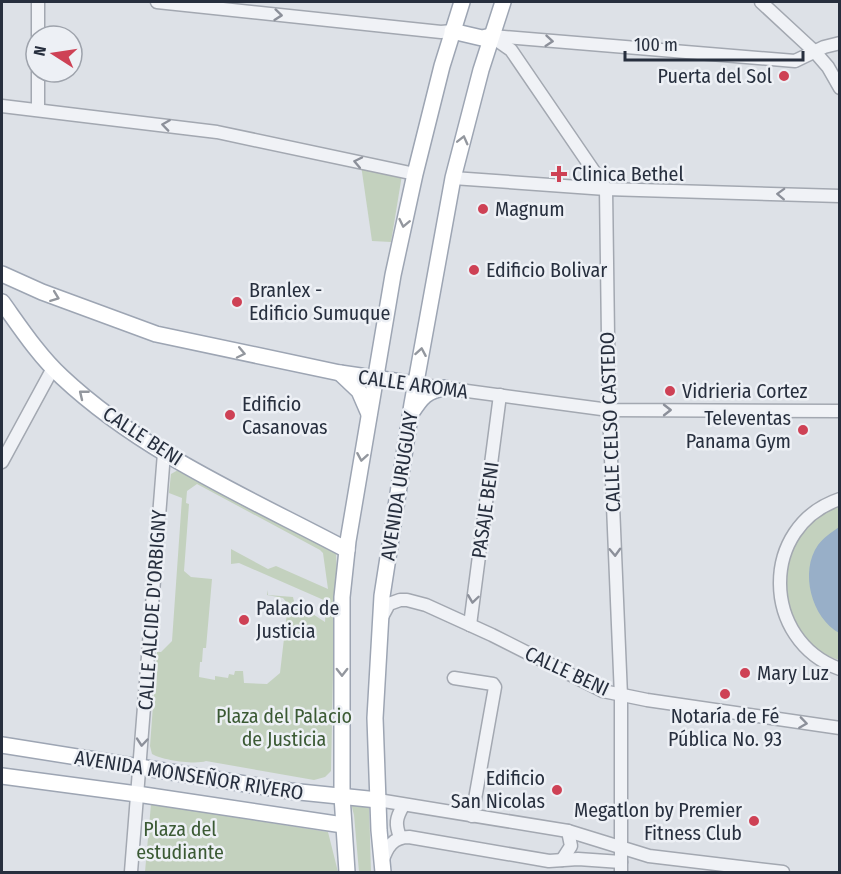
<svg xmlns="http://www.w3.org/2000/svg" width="841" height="874" viewBox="0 0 841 874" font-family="'Fira Sans Condensed',sans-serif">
	<rect width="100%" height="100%" fill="#dde1e7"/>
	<g fill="#c3d1be" fill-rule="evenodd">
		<polygon points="361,165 402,175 391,242 372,241"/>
		<path d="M 178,470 L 196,476 L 334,550 L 336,553 L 337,574 L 334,623 L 331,771 L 325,777 L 314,780 L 206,761 C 195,765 162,760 152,754 L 150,746 L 157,652 L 161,652 L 172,641 L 182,498 L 169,493 L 171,474 ZM 197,484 L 320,550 L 323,553 L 328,589 L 276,566 L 268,569 L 231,549 L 231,564 L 239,563 L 326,601 L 325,622 L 302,607 L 295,606 L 293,597 L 268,595 L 267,590 L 267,595 L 283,598 L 288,604 L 280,673 L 267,684 L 244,683 L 243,671 L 235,671 L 234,675 L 229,674 L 228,678 L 215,676 L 215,680 L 199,677 L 200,662 L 202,662 L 203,648 L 206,648 L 212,579 L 191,577 L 184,571 L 189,504 L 186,503 L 187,491 Z"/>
		<path d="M 839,504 L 839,660 C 823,655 808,646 798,632 C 782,610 782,561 797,538 C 807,522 823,513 839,504 Z"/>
		<polygon points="350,800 369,805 371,872 359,872 354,815"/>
		<polygon points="151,804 328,832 338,872 145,872"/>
	</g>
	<path fill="#98afc8" d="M 839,527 L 839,633 C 812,618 799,572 818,545 C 823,538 832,532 839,527 Z"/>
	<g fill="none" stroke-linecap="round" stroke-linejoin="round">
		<defs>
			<g id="minor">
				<polyline points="157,2 441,32 452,31"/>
				<polyline points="761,2 815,52 828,67 840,88"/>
				<polyline points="38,36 38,2"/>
				<polyline points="491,36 511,50 606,189 609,410 621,696 621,872"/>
				<polyline points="492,36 795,61 824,47 840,43"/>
				<polyline points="2,106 217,132 415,174"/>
				<polyline points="38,109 38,72"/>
				<polyline points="453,178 606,189 840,196"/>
				<polyline points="415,384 609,410 840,411"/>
				<polyline points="2,462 53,368"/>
				<path d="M 840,499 C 759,526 761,641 840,669"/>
				<polyline points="382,617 389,604 400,600 407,600 426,605 492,635 603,691 647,700 840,728"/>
				<polyline points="470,625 500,395"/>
				<polyline points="454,678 493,684 495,687 472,816"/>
				<polyline points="378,800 568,831 649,856 783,872"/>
				<path d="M 400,837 C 395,824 396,818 403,806"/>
				<polyline points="562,860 571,846 568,831"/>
				<path d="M 382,862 C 387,847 393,837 409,837 L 549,861 L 578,859 L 621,862"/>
				<polyline points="131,872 164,453"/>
			</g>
			<g id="major">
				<polyline points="452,31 482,38 491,36"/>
				<polyline points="2,274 42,292 156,334 340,373 415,384"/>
				<path d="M 2,302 C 20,327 39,356 62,377 C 143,453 249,498 347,550"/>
				<polyline points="340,373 359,391 369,414"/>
				<path d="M 412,412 C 421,398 427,390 445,388"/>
				<polyline points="2,745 290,791 378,800"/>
				<polyline points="2,776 137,794 343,825"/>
				<polyline points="347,872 342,796 342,597 348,541 393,275 415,174 442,66 462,2"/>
				<polyline points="383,872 379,830 375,718 382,596 412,404 453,178 481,70 503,2"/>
			</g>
		</defs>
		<use href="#minor" stroke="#a3a8b1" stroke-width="15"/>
		<use href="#major" stroke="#9da5b3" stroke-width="18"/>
		<use href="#minor" stroke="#f0f2f6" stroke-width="12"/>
		<use href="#major" stroke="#fff" stroke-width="15"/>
	</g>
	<defs><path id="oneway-chevron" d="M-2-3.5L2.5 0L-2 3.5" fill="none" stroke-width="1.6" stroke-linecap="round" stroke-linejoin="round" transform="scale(1.5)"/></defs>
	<g stroke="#8c909a">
		<use href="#oneway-chevron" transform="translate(278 15) rotate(6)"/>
		<use href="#oneway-chevron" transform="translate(549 41) rotate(5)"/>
		<use href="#oneway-chevron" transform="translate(166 125) rotate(-172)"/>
		<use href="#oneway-chevron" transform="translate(358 162) rotate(-168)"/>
		<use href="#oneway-chevron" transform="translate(781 194) rotate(-178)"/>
		<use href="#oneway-chevron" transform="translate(667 410)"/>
		<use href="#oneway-chevron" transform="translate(615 552) rotate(88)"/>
		<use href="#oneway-chevron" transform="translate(473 599) rotate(98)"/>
		<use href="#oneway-chevron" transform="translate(803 723) rotate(8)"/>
		<use href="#oneway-chevron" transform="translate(142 742) rotate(95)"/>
	</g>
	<g stroke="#93979e">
		<use href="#oneway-chevron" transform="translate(463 140) rotate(-76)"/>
		<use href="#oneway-chevron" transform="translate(404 223) rotate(102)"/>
		<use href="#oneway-chevron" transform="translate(55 297) rotate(21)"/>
		<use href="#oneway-chevron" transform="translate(421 352) rotate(-80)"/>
		<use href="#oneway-chevron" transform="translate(241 353) rotate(12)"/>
		<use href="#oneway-chevron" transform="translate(83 394) rotate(-141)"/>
		<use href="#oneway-chevron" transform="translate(362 457) rotate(100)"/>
		<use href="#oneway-chevron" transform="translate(342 672) rotate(90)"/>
	</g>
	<g fill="#ce4155" stroke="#edf0f5" stroke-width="2">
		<circle cx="784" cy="76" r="6"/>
		<path d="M556 165h6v6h6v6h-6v6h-6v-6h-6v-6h6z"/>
		<circle cx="483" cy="209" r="6"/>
		<circle cx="474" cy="270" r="6"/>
		<circle cx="237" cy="302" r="6"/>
		<circle cx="670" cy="391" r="6"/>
		<circle cx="230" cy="415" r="6"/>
		<circle cx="803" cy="430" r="6"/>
		<circle cx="244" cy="620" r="6"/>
		<circle cx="745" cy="673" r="6"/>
		<circle cx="725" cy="694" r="6"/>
		<circle cx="557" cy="790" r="6"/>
		<circle cx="754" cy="821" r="6"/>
	</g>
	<g text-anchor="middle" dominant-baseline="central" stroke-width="5" stroke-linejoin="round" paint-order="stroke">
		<g font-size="20" fill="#272f3e" stroke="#edf0f5" text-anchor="start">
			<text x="772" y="76" text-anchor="end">Puerta del Sol</text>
			<text x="572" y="174">Clinica Bethel</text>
			<text x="495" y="209">Magnum</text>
			<text x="486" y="270">Edificio Bolivar</text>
			<text x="249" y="290">Branlex -<tspan x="249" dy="23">Edificio Sumuque</tspan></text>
			<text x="682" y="391">Vidrieria Cortez</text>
			<text x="242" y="404">Edificio<tspan x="242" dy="23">Casanovas</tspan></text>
			<text x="791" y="418" text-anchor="end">Televentas<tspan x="791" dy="23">Panama Gym</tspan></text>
			<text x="256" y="608">Palacio de<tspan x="256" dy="23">Justicia</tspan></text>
			<text x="757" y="673">Mary Luz</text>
			<text x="725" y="716" text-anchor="middle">Notaría de Fé<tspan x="725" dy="23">Pública No. 93</tspan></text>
			<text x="545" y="778" text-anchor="end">Edificio<tspan x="545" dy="23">San Nicolas</tspan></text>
			<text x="742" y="810" text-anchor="end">Megatlon by Premier<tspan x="742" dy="23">Fitness Club</tspan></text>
		</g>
		<g font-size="20" fill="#272f3e" stroke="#edf0f5">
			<text transform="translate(413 384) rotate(8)">CALLE AROMA</text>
			<text transform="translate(610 422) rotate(-92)">CALLE CELSO CASTEDO</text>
			<text transform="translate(143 436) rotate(33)">CALLE BENI</text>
			<text transform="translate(399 486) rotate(-81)">AVENIDA URUGUAY</text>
			<text transform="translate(485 510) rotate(-82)">PASAJE BENI</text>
			<text transform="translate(152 610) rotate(-86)">CALLE ALCIDE D'ORBIGNY</text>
			<text transform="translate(567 671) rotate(25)">CALLE BENI</text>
			<text transform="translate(189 775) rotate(9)">AVENIDA MONSEÑOR RIVERO</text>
		</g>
		<g font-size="20" fill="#3b5a34" stroke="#edf0f5">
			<text x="284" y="716">Plaza del Palacio<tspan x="284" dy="23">de Justicia</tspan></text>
			<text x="180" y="829">Plaza del<tspan x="180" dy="23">estudiante</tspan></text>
		</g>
	</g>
	<rect width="841" height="874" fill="none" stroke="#272f3e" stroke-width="6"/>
	<g transform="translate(54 54) rotate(282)"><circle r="28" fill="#edf0f5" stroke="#9ea3ac" stroke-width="1.5"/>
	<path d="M0-4.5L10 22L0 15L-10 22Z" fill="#ce4155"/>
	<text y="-9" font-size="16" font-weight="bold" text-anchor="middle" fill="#272f3e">N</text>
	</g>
	<path d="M625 51v9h178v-9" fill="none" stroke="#272f3e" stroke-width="3"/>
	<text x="634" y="51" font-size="18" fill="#272f3e" stroke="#edf0f5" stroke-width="4.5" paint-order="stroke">100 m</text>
</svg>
